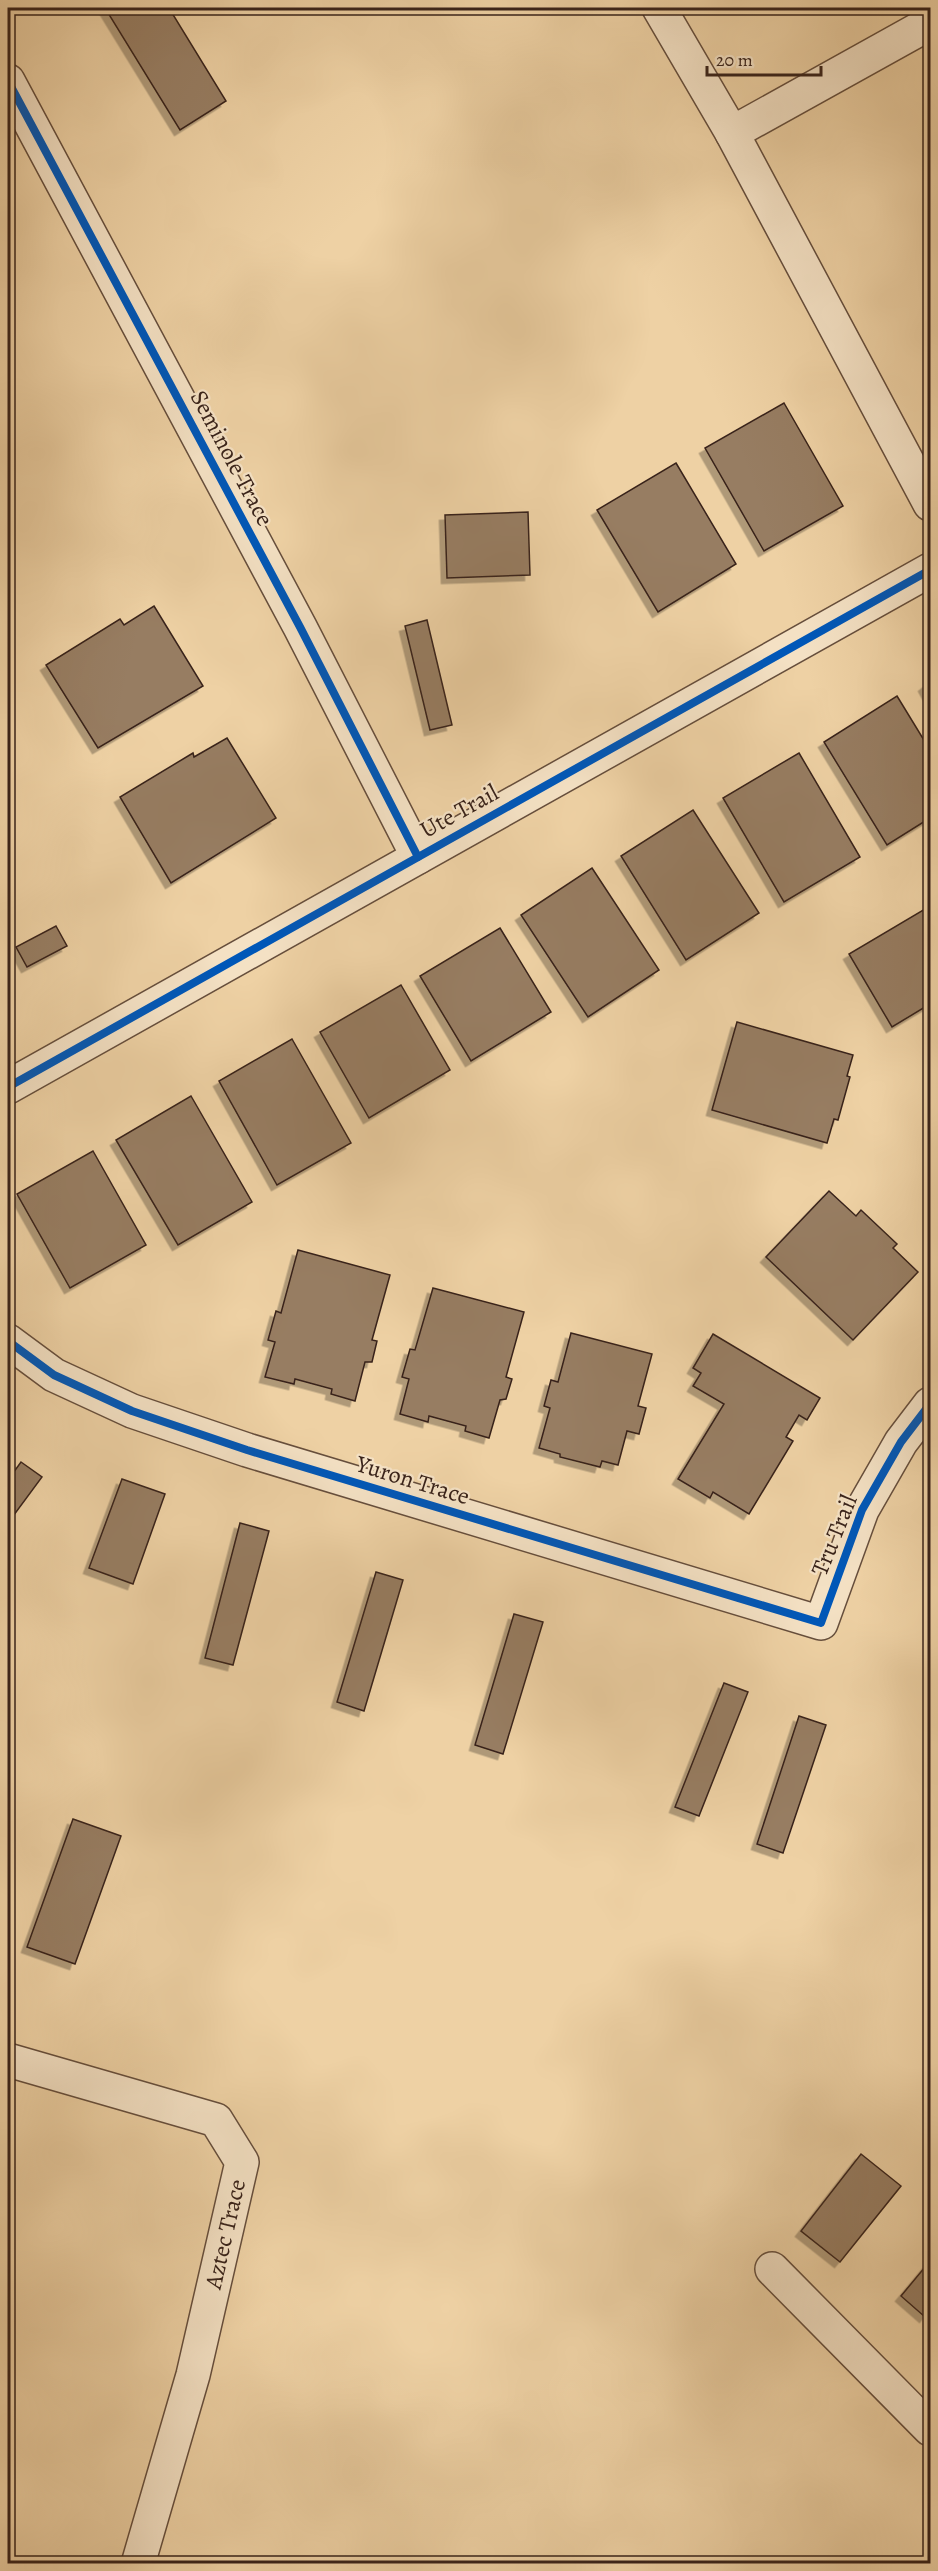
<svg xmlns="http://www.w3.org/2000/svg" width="938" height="2571" viewBox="0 0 938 2571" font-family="Alegreya,serif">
	<defs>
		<filter id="shadow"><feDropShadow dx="-5.5" dy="5.5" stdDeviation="0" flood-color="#0004"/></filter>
	</defs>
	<rect width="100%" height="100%" fill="#eed1a4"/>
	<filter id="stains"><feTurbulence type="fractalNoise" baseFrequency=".00333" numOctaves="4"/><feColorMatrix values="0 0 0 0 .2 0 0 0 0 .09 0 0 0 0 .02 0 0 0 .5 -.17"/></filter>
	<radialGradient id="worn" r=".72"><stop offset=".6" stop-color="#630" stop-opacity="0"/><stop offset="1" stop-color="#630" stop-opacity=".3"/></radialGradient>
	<g fill="#977d62" stroke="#39231a" stroke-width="1.5" filter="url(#shadow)">
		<polygon points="105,8 169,8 226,101 180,130"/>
		<polygon points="784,403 843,506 764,551 705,448"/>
		<polygon points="676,463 736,564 658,612 597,510"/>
		<polygon points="528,512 530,575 447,578 445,515"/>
		<polygon points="154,606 203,686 98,748 46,665 120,619 124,625"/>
		<polygon points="427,620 452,725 430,730 405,626"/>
		<polygon points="930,681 930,697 924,686"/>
		<polygon points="897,696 930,750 930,818 887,845 824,742"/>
		<polygon points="227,738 276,818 171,883 120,797 193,753 194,757"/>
		<polygon points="799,753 860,857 784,902 723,798"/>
		<polygon points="693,810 759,913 686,960 621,856"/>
		<polygon points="592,868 659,970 588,1017 521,915"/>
		<polygon points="8,890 14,901 8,905"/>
		<polygon points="930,906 930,1004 892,1027 849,954"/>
		<polygon points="56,926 67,946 27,967 16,947"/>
		<polygon points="500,928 551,1012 471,1061 420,976"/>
		<polygon points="401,985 450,1070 369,1118 320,1032"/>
		<polygon points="737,1022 853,1055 847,1076 850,1077 838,1120 834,1119 827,1143 712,1110"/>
		<polygon points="292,1039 351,1143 277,1185 219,1081"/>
		<polygon points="191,1096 252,1202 178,1245 116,1140"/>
		<polygon points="93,1151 146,1245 70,1288 17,1194"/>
		<polygon points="829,1191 856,1216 861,1210 897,1244 893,1248 918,1272 853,1340 766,1257"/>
		<polygon points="298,1250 390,1275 372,1340 377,1341 372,1362 365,1362 355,1401 331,1394 332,1389 295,1379 294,1384 265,1377 275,1342 268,1340 276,1311 281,1313"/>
		<polygon points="433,1288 524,1312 506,1377 512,1379 506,1399 500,1400 489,1438 465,1431 466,1426 429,1416 428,1422 400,1414 409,1379 402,1377 410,1349 415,1350"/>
		<polygon points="571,1333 652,1354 638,1406 646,1408 639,1434 627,1431 618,1465 602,1461 600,1467 560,1457 560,1454 539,1448 550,1408 544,1406 551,1380 558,1382"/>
		<polygon points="713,1334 820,1398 807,1420 799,1415 786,1437 793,1441 749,1514 713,1492 710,1498 678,1479 724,1404 693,1386 701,1373 693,1368"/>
		<polygon points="21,1462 42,1477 8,1523 8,1480"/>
		<polygon points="122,1479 165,1494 133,1584 89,1568"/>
		<polygon points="240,1523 269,1531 233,1665 205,1658"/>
		<polygon points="376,1572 403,1580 364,1711 337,1702"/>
		<polygon points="514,1614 543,1622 503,1754 475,1745"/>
		<polygon points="724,1683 748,1692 699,1816 675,1807"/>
		<polygon points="799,1716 826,1725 783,1853 757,1844"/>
		<polygon points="73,1819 121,1836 75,1964 27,1947"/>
		<polygon points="861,2154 901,2186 840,2262 801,2231"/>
		<polygon points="930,2261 930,2310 925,2317 901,2296"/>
	</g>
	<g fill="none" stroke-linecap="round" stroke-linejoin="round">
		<defs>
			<g id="minor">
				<polyline points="659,8 732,133 930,504"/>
				<polyline points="8,81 300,627 418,857"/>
				<polyline points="732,133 930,23"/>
				<polyline points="8,1087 930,570"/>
				<polyline points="8,1341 54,1375 132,1411 247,1450 821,1623 862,1510 901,1442 930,1404"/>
				<polyline points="8,2060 216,2120 242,2162 193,2375 138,2564"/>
				<polyline points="772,2269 930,2429"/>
			</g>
		</defs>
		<use href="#minor" stroke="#664e3c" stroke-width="36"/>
		<use href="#minor" stroke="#f4e1c4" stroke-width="33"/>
		<defs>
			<g id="cycleway">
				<polyline points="8,81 300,627 418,857"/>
				<polyline points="8,1087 930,570"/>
				<polyline points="8,1341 54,1375 132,1411 247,1450 821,1623 862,1510 901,1442 930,1404"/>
			</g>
		</defs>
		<use href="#cycleway" stroke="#f4e1c4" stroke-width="11"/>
		<use href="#cycleway" stroke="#0057b8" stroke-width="8"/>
	</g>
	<g text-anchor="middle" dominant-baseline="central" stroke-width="4.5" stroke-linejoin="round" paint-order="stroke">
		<g font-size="24" fill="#39231a" stroke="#f4e1c4">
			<text transform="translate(232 458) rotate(62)">Seminole Trace</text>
			<text transform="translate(459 811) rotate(-29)">Ute Trail</text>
			<text transform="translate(413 1480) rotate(17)">Yuron Trace</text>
			<text transform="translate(834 1535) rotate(-68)">Tru Trail</text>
			<text transform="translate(225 2234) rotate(-77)">Aztec Trace</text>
		</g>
	</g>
	<rect width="938" height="2571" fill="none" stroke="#eed1a4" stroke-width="30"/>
	<rect x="9" y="9" width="920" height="2553" fill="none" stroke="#39231a" stroke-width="3"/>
	<rect x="15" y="15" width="908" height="2541" fill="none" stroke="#39231a" stroke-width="1.5"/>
	<path d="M707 66v9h114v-9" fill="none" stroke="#39231a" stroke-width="3"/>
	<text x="716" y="66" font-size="18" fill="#39231a" stroke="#f4e1c4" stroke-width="4.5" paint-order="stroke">20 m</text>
	<rect width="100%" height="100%" filter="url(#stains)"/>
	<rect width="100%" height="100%" fill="url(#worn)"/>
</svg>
